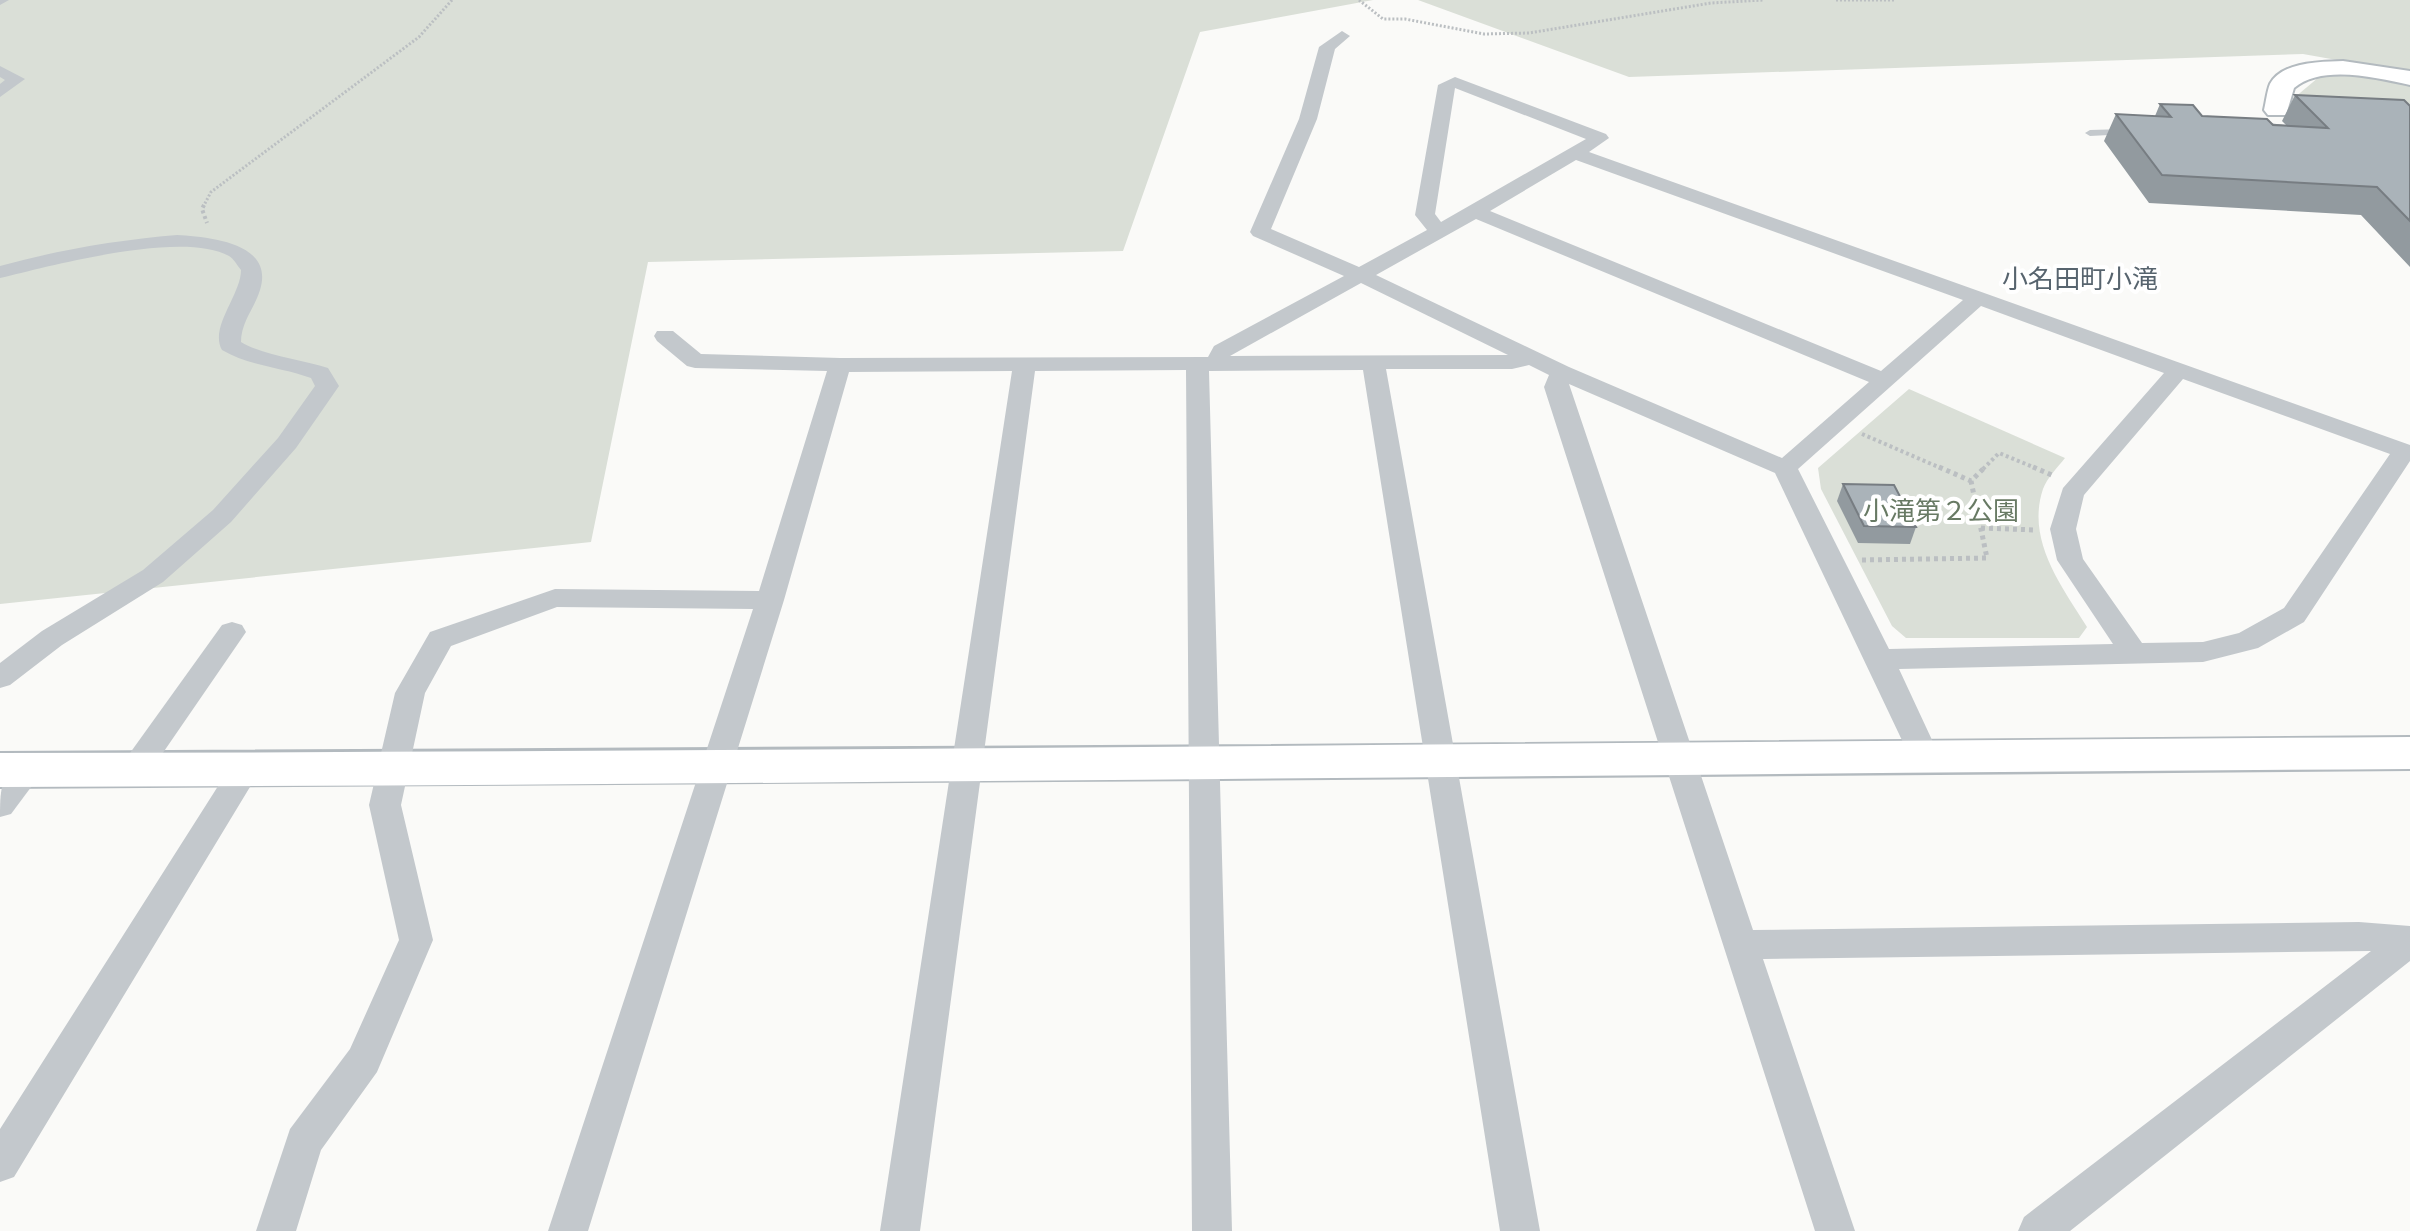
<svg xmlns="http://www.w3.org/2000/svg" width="2410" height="1231" viewBox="0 0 2410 1231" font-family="Quicksand,'Noto Sans JP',sans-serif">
	<rect width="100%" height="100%" fill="#fafaf8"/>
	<g fill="#dadfd7">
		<polygon points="0,0 1373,0 1200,32 1123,251 648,262 591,542 0,604"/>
		<polygon points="1418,0 2410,0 2410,73 2303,54 1629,77"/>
		<polygon points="2341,75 2373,77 2410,84 2410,123 2294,98 2319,77"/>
		<path d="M 1909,389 L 2065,458 C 2058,467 2047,478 2043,489 C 2026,540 2061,585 2087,627 L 2079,638 L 1906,638 L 1892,626 L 1821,489 L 1818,468 Z"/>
	</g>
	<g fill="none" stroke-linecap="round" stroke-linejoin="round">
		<defs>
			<g id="secondary">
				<path d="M 2343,61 L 2410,71 L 2410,85 C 2376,78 2323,64 2294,88 L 2286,115 L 2268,115 L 2264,110 C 2266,102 2267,91 2270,84 C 2282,61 2322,62 2343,61 Z"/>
				<path d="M 2410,737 L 2410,769 C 1607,774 803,785 0,787 L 0,753 C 803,752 1607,742 2410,737 Z"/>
			</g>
		</defs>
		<use href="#secondary" stroke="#b3babf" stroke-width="4"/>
		<g stroke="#bbbfc2" stroke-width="3" stroke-dasharray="2 2" stroke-linecap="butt">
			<polyline points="1359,0 1383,19 1405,19 1484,34 1529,33 1711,3 1763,0"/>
			<polyline points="1836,0 1894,0"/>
			<polyline points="203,207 211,192 419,37 452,0"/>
		</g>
		<g stroke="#bbbfc2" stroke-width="4" stroke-dasharray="3 3" stroke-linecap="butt">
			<polyline points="204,205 202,209 207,223"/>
			<polyline points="1862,434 1943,469"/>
			<polyline points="1983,469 1999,453 2038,469"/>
		</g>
		<g stroke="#bbbfc2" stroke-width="5" stroke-dasharray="4 4" stroke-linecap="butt">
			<polyline points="1939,467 1971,481 1985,467"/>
			<polyline points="2033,467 2054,476"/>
			<polyline points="1981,528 2036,530"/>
			<polyline points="1862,560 1987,558 1971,481"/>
		</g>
		<polygon fill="#c3c8cc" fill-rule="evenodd" points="2125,129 2128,130 2128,134 2090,136 2085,133 2090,130"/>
		<g fill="#c3c8cc" fill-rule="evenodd">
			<polygon points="0,0 9,0 0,5"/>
			<path d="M 1342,31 L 1350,36 L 1335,49 L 1317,119 L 1271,229 L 1359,267 L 1427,230 L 1415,215 L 1438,85 L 1455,77 L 1606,134 L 1609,138 L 1589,152 L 2410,445 L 2410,461 L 2304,622 L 2258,648 L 2203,662 L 1899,669 L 1939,755 L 1935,763 L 1924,766 L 1913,763 L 1909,755 L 1775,473 L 1569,384 L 1753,930 L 2359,922 L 2410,926 L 2410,961 L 2070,1231 L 2018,1231 L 2024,1217 L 2371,951 L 1763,959 L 1855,1231 L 1815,1231 L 1544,387 L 1549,375 L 1529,365 L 1512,369 L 1386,369 L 1540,1231 L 1500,1231 L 1363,370 L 1209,371 L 1232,1231 L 1192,1231 L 1186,370 L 1035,371 L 920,1231 L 880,1231 L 1012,371 L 849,372 L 784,600 L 588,1231 L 548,1231 L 753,609 L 557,607 L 451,646 L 425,693 L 401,805 L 433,940 L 377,1072 L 321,1150 L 296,1231 L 256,1231 L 290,1129 L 350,1049 L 399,940 L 369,805 L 395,693 L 430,632 L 555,589 L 759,591 L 827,371 L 695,368 L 687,366 L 657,341 L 654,336 L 657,331 L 673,331 L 701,354 L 840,358 L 1208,357 L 1214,346 L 1344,276 L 1253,236 L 1250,232 L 1299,119 L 1319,47 ZM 1455,88 L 1586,139 L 1441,222 L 1435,214 ZM 1576,160 L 1963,300 L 1881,371 L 1490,211 ZM 1476,219 L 1869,382 L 1782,458 L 1569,367 L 1376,275 ZM 1361,283 L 1508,355 L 1230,356 ZM 1981,306 L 2164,373 L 2063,488 L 2050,529 L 2057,560 L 2113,644 L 1889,649 L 1798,469 ZM 2183,379 L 2390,454 L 2284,608 L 2239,633 L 2203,642 L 2142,643 L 2083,559 L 2076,529 L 2084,495 Z"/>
			<polygon points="0,66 25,79 0,97 0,84 5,80 0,77"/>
			<path d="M 177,235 C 208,237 275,242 260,290 C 254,309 241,322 241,342 C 262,355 302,360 328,368 L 339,386 L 296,448 L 231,522 L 163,582 L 62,645 L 10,685 L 0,688 L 0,663 L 42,631 L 143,570 L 213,510 L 278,438 L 315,386 L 311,378 C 281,367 249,366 222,350 C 209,327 241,295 241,270 C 237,265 234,259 229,256 C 182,230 51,266 0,278 L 0,266 C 58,250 117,240 177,235 Z"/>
			<polygon points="232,622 242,625 246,632 147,776 136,780 125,776 120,768 125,760 222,625"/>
			<polygon points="245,757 256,761 261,769 256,777 14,1177 0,1182 0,1129 234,761"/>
			<path d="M 27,759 L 38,763 L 43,771 L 11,814 L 0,817 C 0,792 0,768 27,759 Z"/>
		</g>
		<use href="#secondary" fill="#fff" fill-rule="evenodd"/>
	</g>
	<g fill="#929a9f">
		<polygon points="2295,95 2410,106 2410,267 2361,215 2149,203 2104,141 2116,114 2155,116 2160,104 2202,116 2286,125 2282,121"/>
		<polygon points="1843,484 1916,527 1910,544 1858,543 1837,501"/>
	</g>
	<g fill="#aab3b9" stroke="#777d82" stroke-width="2">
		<polygon points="2295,95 2404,100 2410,106 2410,221 2377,187 2162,175 2116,114 2171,117 2160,104 2193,105 2202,116 2267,119 2273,125 2328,128"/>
		<polygon points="1843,484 1894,485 1916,527 1864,526"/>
	</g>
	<g text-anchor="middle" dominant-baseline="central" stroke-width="8" stroke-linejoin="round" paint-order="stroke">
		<g font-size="26" fill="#57646e" stroke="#fff">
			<text x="2080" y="278">小名田町小滝</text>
		</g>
		<g font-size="26" fill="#687a64" stroke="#fff">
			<text x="1941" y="510">小滝第２公園</text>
		</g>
	</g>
</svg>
